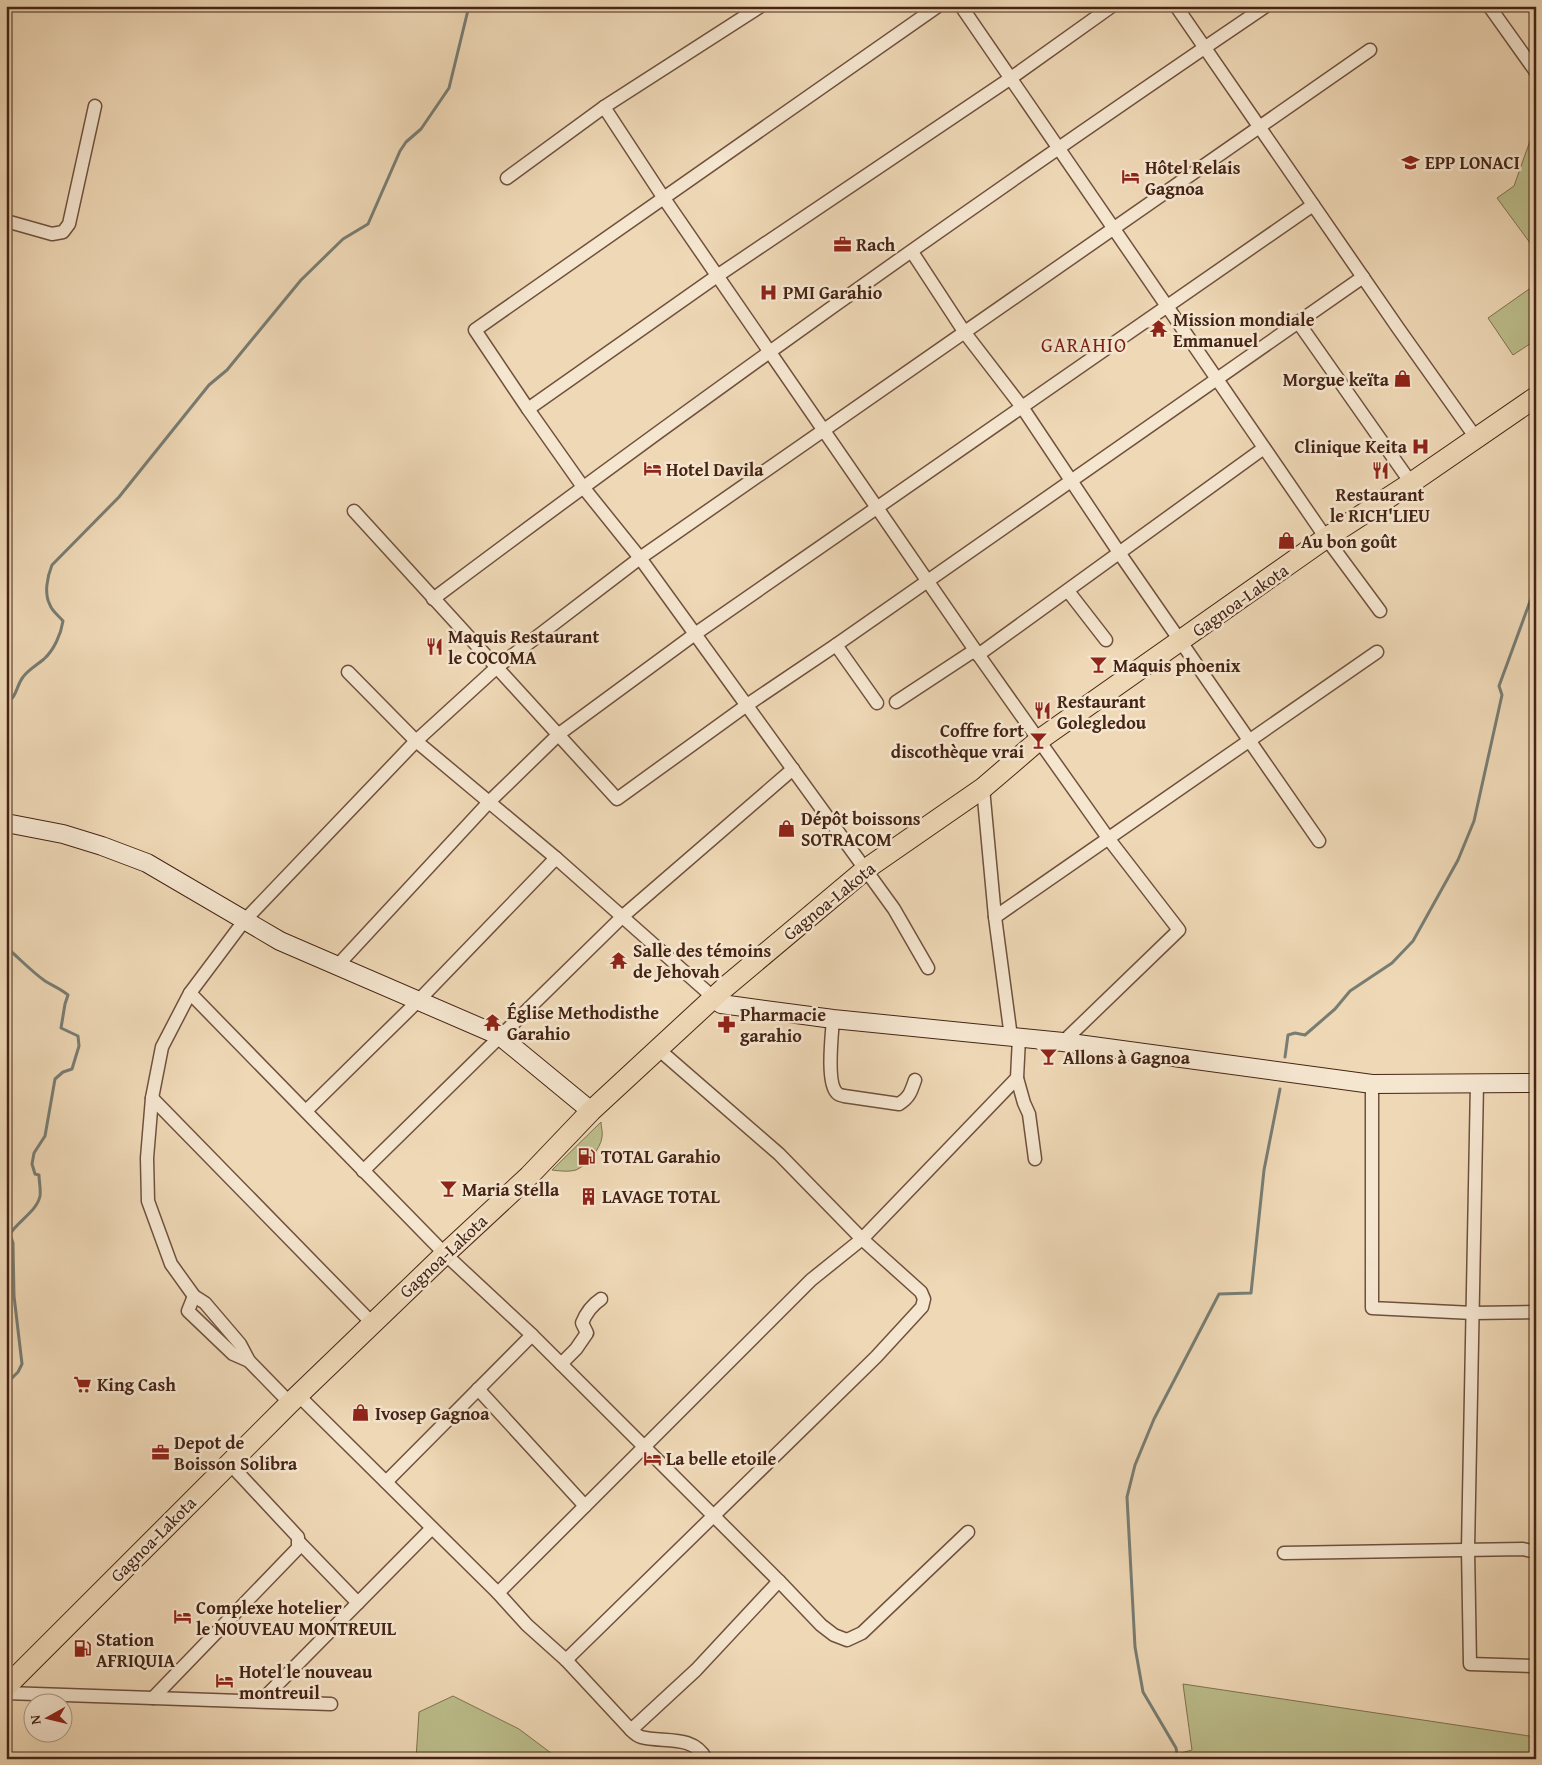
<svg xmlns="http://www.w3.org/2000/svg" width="1542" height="1765" viewBox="0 0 1542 1765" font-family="'Gentium Book Plus',serif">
	<rect width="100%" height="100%" fill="#efd8b6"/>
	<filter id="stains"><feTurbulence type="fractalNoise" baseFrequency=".004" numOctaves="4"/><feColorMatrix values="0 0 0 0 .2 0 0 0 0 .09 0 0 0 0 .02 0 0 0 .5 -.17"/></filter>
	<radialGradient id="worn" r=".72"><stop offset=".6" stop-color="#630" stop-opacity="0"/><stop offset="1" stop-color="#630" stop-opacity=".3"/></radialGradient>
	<g fill="#bcbe8c" stroke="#807150">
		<polygon points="1536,124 1536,251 1497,198 1514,186"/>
		<polygon points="1536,264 1536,340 1513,355 1488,318 1532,287"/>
		<path d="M 601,1122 C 601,1127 603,1132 602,1137 C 601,1148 586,1166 576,1170 C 568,1172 560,1171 552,1170 Z"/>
		<polygon points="1183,1684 1536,1737 1536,1759 1169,1759 1169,1756 1192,1750"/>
		<polygon points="453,1696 519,1729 559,1759 416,1759 419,1712"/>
	</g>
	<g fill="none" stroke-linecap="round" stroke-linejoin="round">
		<g stroke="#787d73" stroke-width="3">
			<path d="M 6,703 C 17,698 16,686 23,677 C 28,670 37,665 44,659 C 54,650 61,634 63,621 C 59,616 52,611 50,605 C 44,594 47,577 52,565 L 119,497 L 209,385 L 227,370 L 301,280 L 343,239 L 368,224 L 400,151 L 406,142 L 421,129 L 449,88 L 469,6"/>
			<path d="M 6,947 C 19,958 31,971 45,981 C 53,986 61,989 68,995 L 65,1004 L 61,1028 L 78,1036 L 79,1046 L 72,1069 L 63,1072 L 55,1079 L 45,1136 L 34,1153 L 32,1164 L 35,1174 L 39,1175 C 39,1182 41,1189 40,1196 C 37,1211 18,1221 10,1234 L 13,1243 L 14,1296 L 22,1364 L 18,1372 L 6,1384"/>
			<polyline points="1285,1057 1288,1035 1295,1033 1305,1035 1335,1009 1350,991 1392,963 1413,941 1458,860 1474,821 1502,695 1499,686 1536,585"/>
			<polyline points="1178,1759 1176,1748 1143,1692 1135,1647 1127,1497 1135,1465 1154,1419 1219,1294 1251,1293 1264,1170 1280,1089"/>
		</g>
		<defs>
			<g id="street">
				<polyline points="961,6 1326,538 1380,611"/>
				<polyline points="1176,6 1398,328 1476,438"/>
				<polyline points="1489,6 1536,72"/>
				<polyline points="604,107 663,197 975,650 1108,838 1179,930 1063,1042"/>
				<polyline points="507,178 604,107 761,6"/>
				<polyline points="6,221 52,234 63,232 69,224 95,106"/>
				<polyline points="912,252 965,333 1022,407 1120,554 1319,841"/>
				<polyline points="1298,322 1411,483"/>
				<polyline points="528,409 717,276 1011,78 1112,6"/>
				<polyline points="354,511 617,799 747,705 836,645 1363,277"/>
				<polyline points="1068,591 1106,640"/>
				<path d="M 433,599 C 706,394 984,197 1266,6"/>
				<polyline points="836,645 877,703"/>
				<polyline points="978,655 1264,448"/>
				<polyline points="348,672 416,741 556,858 714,998"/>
				<polyline points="896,702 975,650"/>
				<polyline points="983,788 995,917 1011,1037"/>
				<polyline points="995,917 1377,652"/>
				<polyline points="337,966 489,802 559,734 695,634 1313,205"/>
				<polyline points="928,968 894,909 640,558 583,487 528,409 475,330 938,6"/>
				<polyline points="190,993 445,1254 532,1335 779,1581 821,1625 834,1635 847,1640 862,1633 968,1532"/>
				<path d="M 833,1019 C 832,1034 826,1083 837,1093 C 838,1095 841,1095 844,1096 L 899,1104 C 909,1098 911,1092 915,1080"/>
				<polyline points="1017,1078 1024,1103 1029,1114 1035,1159"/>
				<polyline points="1477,1083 1468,1549 1470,1664 1536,1666"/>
				<polyline points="1372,1084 1372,1308 1473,1313 1536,1312"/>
				<polyline points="152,1098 372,1323"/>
				<polyline points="306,1111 419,1000 556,858"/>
				<polyline points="363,1171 623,916 793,769"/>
				<polyline points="194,1296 188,1311 233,1354 249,1361"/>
				<path d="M 561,1364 L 576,1349 L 587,1333 L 582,1323 C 586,1313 592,1305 601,1299"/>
				<polyline points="478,1389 585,1506"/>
				<path d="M 298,1395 L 498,1593 L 527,1625 L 566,1660 L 631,1730 C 634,1733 637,1736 641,1737 C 663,1743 693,1734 706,1759"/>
				<polyline points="290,1403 249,1361 240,1344 205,1303 194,1296 171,1264 148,1201 147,1158 152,1098 162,1047 190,993 244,921 416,741 496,668 640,558 1370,50"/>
				<polyline points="386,1482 532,1335"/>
				<polyline points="299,1542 358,1603"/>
				<polyline points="1284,1553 1523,1549 1536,1552"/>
				<polyline points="498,1593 811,1280 862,1239 1017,1078 1019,1038"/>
				<polyline points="566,1660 876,1357 922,1307 924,1299 921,1292 862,1239 779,1154 657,1048"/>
				<polyline points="6,1693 331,1704"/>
				<polyline points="153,1698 298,1548 298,1537 229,1463"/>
				<polyline points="261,1701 432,1528"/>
				<polyline points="631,1730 696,1670 779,1581"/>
			</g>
			<g id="secondary">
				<polyline points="6,823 63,834 102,846 147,863 280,941 500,1036 591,1111"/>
				<polyline points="714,998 721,1004 833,1019 1063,1042 1372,1084 1536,1083"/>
			</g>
			<polyline id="primary" points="6,1687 290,1403 445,1254 529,1176 591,1111 723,989 866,869 983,788 1039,740 1326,538 1411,483 1536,397"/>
		</defs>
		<use href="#street" stroke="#70513d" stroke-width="15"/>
		<use href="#secondary" stroke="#452415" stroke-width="20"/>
		<use href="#primary" stroke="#452415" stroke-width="22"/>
		<use href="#street" stroke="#f5e6d0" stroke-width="12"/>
		<use href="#secondary" stroke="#f5e6d0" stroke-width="18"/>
		<use href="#primary" stroke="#efd8b6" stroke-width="20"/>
	</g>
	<defs>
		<symbol id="school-bare" viewBox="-9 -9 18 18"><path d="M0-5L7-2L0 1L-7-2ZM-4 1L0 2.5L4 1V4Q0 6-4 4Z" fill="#8f2418" stroke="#f5e6d0" stroke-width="2.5" paint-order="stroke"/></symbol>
		<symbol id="hotel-bare" viewBox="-9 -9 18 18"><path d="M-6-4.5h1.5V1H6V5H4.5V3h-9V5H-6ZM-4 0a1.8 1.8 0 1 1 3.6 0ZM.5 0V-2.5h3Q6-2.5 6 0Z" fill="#8f2418" stroke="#f5e6d0" stroke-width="2.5" paint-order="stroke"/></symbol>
		<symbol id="office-bare" viewBox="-9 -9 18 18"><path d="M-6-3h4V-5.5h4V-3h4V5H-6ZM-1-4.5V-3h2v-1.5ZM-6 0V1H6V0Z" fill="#8f2418" stroke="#f5e6d0" stroke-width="2.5" paint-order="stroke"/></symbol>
		<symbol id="hospital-bare" viewBox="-9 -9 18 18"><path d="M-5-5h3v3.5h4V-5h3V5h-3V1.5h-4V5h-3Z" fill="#8f2418" stroke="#f5e6d0" stroke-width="2.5" paint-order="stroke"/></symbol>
		<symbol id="temple-bare" viewBox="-9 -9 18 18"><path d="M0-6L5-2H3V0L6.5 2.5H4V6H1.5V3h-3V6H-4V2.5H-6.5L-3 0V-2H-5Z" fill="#8f2418" stroke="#f5e6d0" stroke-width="2.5" paint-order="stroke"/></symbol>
		<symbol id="shop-bare" viewBox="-9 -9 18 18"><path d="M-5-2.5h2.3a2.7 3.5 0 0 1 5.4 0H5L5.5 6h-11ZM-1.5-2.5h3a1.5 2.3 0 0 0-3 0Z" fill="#8f2418" stroke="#f5e6d0" stroke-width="2.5" paint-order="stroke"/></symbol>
		<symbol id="restaurant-bare" viewBox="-9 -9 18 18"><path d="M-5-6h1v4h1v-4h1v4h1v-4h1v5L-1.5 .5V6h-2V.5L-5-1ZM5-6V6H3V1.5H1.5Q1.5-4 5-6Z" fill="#8f2418" stroke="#f5e6d0" stroke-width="2.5" paint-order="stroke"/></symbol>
		<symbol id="bar-bare" viewBox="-9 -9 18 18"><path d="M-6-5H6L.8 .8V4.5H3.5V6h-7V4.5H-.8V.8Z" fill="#8f2418" stroke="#f5e6d0" stroke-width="2.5" paint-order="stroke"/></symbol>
		<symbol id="pharmacy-bare" viewBox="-9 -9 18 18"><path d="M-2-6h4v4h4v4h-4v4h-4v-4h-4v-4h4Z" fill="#8f2418" stroke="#f5e6d0" stroke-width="2.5" paint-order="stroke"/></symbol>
		<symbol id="fuel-bare" viewBox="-9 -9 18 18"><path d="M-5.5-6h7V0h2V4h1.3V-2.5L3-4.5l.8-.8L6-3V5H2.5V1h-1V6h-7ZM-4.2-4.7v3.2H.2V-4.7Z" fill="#8f2418" stroke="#f5e6d0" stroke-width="2.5" paint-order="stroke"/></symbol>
		<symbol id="building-bare" viewBox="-9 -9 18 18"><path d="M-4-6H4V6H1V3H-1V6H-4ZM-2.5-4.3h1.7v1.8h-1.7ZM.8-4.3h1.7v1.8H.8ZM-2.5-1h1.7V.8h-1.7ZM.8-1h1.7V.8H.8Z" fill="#8f2418" stroke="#f5e6d0" stroke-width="2.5" paint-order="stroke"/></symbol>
		<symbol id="supermarket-bare" viewBox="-9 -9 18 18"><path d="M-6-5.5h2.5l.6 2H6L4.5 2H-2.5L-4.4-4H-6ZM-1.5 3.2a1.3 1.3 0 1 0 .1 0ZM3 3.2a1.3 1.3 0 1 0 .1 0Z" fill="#8f2418" stroke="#f5e6d0" stroke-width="2.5" paint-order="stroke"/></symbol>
	</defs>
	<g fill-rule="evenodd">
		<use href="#school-bare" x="1398" y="150" width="25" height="25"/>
		<use href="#hotel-bare" x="1118" y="164" width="25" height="25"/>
		<use href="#office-bare" x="830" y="232" width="25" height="25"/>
		<use href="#hospital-bare" x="756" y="280" width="25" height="25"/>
		<use href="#temple-bare" x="1146" y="316" width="25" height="25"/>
		<use href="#shop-bare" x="1390" y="366" width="25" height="25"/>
		<use href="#hospital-bare" x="1408" y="434" width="25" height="25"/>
		<use href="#hotel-bare" x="640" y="456" width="25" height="25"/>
		<use href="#restaurant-bare" x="1368" y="458" width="25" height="25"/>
		<use href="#shop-bare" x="1274" y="528" width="25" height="25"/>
		<use href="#restaurant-bare" x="422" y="634" width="25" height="25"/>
		<use href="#bar-bare" x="1086" y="652" width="25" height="25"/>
		<use href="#restaurant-bare" x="1030" y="698" width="25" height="25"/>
		<use href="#bar-bare" x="1026" y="728" width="25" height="25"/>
		<use href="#shop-bare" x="774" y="816" width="25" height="25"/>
		<use href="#temple-bare" x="606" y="948" width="25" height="25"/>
		<use href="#temple-bare" x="480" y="1010" width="25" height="25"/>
		<use href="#pharmacy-bare" x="714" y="1012" width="25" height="25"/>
		<use href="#bar-bare" x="1036" y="1044" width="25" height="25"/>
		<use href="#fuel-bare" x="574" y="1144" width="25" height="25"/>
		<use href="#bar-bare" x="436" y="1176" width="25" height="25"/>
		<use href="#building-bare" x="576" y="1184" width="25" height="25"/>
		<use href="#supermarket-bare" x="70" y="1372" width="25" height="25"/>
		<use href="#shop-bare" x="348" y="1400" width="25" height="25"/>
		<use href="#office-bare" x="148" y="1440" width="25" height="25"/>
		<use href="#hotel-bare" x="640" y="1446" width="25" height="25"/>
		<use href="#hotel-bare" x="170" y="1604" width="25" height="25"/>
		<use href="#fuel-bare" x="70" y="1636" width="25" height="25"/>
		<use href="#hotel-bare" x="212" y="1668" width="25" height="25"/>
	</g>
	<g text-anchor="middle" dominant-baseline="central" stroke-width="5" stroke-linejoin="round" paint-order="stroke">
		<g font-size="18" font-weight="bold" fill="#452415" stroke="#f5e6d0" text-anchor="start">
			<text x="1425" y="162">EPP LONACI</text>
			<text x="1145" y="167">Hôtel Relais<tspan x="1145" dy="21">Gagnoa</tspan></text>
			<text x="856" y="244">Rach</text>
			<text x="783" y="292">PMI Garahio</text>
			<text x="1173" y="319">Mission mondiale<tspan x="1173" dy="21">Emmanuel</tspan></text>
			<text x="1389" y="379" text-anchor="end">Morgue keïta</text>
			<text x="1407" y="446" text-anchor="end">Clinique Keita</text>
			<text x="666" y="469">Hotel Davila</text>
			<text x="1380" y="494" text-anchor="middle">Restaurant<tspan x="1380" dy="21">le RICH'LIEU</tspan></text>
			<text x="1301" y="541">Au bon goût</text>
			<text x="448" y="636">Maquis Restaurant<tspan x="448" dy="21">le COCOMA</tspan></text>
			<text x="1113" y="665">Maquis phoenix</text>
			<text x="1057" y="701">Restaurant<tspan x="1057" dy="21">Golegledou</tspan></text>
			<text x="1024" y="730" text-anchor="end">Coffre fort<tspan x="1024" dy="21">discothèque vrai</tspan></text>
			<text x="801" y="818">Dépôt boissons<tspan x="801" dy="21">SOTRACOM</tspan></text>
			<text x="633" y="950">Salle des témoins<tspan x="633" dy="21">de Jehovah</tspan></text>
			<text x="507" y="1012">Église Methodisthe<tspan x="507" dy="21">Garahio</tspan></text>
			<text x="740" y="1014">Pharmacie<tspan x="740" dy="21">garahio</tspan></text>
			<text x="1063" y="1057">Allons à Gagnoa</text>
			<text x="601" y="1156">TOTAL Garahio</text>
			<text x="462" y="1189">Maria Stella</text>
			<text x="602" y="1196">LAVAGE TOTAL</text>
			<text x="97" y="1384">King Cash</text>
			<text x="375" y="1413">Ivosep Gagnoa</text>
			<text x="174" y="1442">Depot de<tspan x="174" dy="21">Boisson Solibra</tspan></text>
			<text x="666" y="1458">La belle etoile</text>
			<text x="196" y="1607">Complexe hotelier<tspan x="196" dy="21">le NOUVEAU MONTREUIL</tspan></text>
			<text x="96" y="1639">Station<tspan x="96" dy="21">AFRIQUIA</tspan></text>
			<text x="239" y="1671">Hotel le nouveau<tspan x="239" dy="21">montreuil</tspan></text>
		</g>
		<g font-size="18" fill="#452415" stroke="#f5e6d0">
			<text transform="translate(1240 600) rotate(-35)">Gagnoa-Lakota</text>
			<text transform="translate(829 901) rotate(-39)">Gagnoa-Lakota</text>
			<text transform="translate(443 1256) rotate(-43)">Gagnoa-Lakota</text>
			<text transform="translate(153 1539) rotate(-45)">Gagnoa-Lakota</text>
		</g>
		<g font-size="20" letter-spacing="1" fill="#7a1f14" stroke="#f5e6d0">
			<text x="1084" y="344">GARAHIO</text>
		</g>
	</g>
	<rect width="1542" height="1765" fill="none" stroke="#efd8b6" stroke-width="25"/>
	<rect x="8" y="8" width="1527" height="1750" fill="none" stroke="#452415" stroke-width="2.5"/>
	<rect x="12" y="12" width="1517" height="1740" fill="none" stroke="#452415"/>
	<g transform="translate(48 1718) rotate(262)"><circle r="24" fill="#f5e6d0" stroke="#af9885"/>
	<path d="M0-4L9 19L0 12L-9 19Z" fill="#8f2418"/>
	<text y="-8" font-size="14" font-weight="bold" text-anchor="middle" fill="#452415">N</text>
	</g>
	<rect width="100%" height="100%" filter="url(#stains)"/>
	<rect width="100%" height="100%" fill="url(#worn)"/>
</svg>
